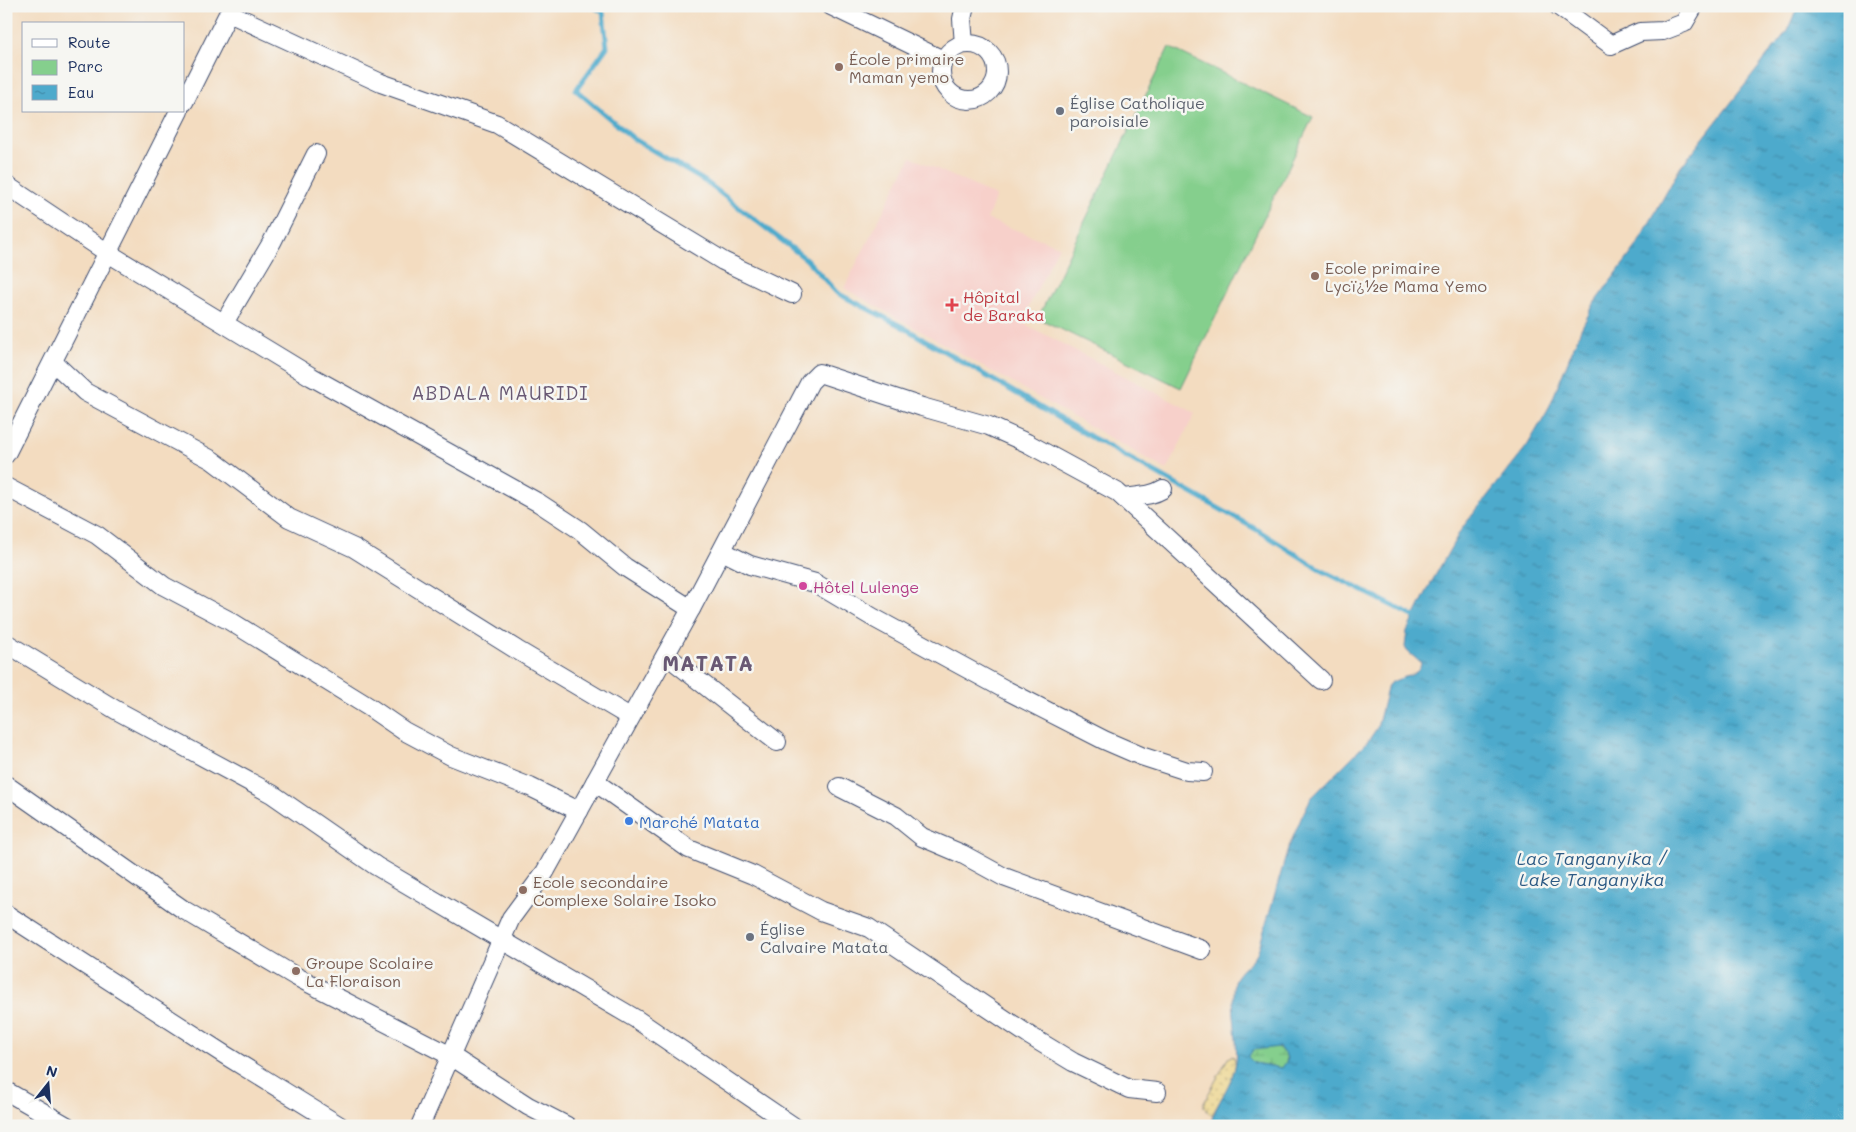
<svg xmlns="http://www.w3.org/2000/svg" width="1856" height="1132" viewBox="0 0 1856 1132" font-family="Mali,sans-serif">
	<defs>
		<pattern id="wetland-marsh" width="20" height="14" patternUnits="userSpaceOnUse" patternTransform="scale(1.25)"><rect width="20" height="14" fill="#85cf8d"/><path d="M1 5h8M5 5V1M11 12h8M15 12V8" fill="none" stroke="#72b27c"/></pattern>
		<pattern id="sand-dots" width="8" height="8" patternUnits="userSpaceOnUse" patternTransform="scale(1.25)"><rect width="8" height="8" fill="#eeda9e"/><path d="M2 2h.1M6 6h.1" fill="none" stroke="#ccbb8a" stroke-width="1.8" stroke-linecap="round"/></pattern>
		<pattern id="water-ripples" width="26" height="14" patternUnits="userSpaceOnUse" patternTransform="scale(1.25)"><rect width="26" height="14" fill="#4eaacc"/><path d="M2 4q2-2 4 0t4 0M15 11q2-2 4 0t4 0" fill="none" stroke="#408ba9"/></pattern>
	</defs>
	<rect width="100%" height="100%" fill="#f6f6f2"/>
	<filter id="ink" filterUnits="userSpaceOnUse"><feTurbulence type="fractalNoise" baseFrequency=".02" numOctaves="2"/><feDisplacementMap in="SourceGraphic" scale="10" xChannelSelector="R" yChannelSelector="G"/><feConvolveMatrix kernelMatrix="1 2 1 2 8 2 1 2 1" color-interpolation-filters="sRGB"/></filter>
	<filter id="wash" filterUnits="userSpaceOnUse"><feTurbulence type="fractalNoise" baseFrequency=".0096" numOctaves="4" result="noise"/><feDisplacementMap in="SourceGraphic" scale="20" xChannelSelector="R" yChannelSelector="G"/><feGaussianBlur stdDeviation="1.12" result="paint"/><feColorMatrix in="noise" values="0 0 0 0 0 0 0 0 0 0 0 0 0 0 0 0 0 1.4 0 .05"/><feComposite in="paint" operator="in"/></filter>
	<g filter="url(#wash)">
		<rect width="100%" height="100%" fill="#f3dcc0"/>
		<polygon fill="#f7d0ca" points="911,157 996,196 987,219 1059,246 1021,322 1195,413 1167,470 844,288"/>
		<polygon fill="url(#wetland-marsh)" stroke="#507f76" points="1276,1046 1287,1055 1286,1064 1282,1068 1254,1063 1248,1057 1253,1050"/>
		<path fill="url(#sand-dots)" stroke="#84847e" d="M 1231,1056 L 1234,1057 C 1241,1076 1219,1099 1212,1116 L 1204,1107 L 1204,1102 L 1228,1058 Z"/>
		<polygon fill="#85cf8d" stroke="#507f76" points="1169,47 1313,117 1181,388 1038,318"/>
		<path fill="url(#water-ripples)" stroke="#346c95" fill-rule="evenodd" d="M 1798,6 L 1850,6 L 1850,1126 L 1210,1126 C 1215,1103 1233,1085 1236,1062 C 1239,1041 1228,991 1236,977 C 1242,967 1253,962 1258,951 L 1288,849 L 1302,816 L 1311,798 L 1368,741 L 1377,728 L 1388,685 C 1397,676 1420,678 1421,663 L 1407,651 L 1405,647 L 1407,631 L 1431,583 L 1462,528 L 1527,446 L 1548,410 L 1581,329 L 1595,302 L 1636,247 L 1680,168 L 1787,31 ZM 1279,1047 L 1288,1059 L 1282,1068 L 1254,1063 L 1248,1057 L 1253,1050 Z"/>
		<g fill="none" stroke-linecap="round" stroke-linejoin="round">
			<polyline stroke="#4eaacc" stroke-width="5" points="593,6 603,12 607,47 576,90 634,139 706,182 806,259 837,293 901,326 1084,433 1261,532 1321,570 1415,617"/>
		</g>
	</g>
	<g filter="url(#ink)">
		<g fill="none" stroke-linecap="round" stroke-linejoin="round">
			<defs>
				<g id="minor">
					<polyline points="831,6 943,60"/>
					<polyline points="1558,6 1611,45 1640,32 1663,31 1684,23 1694,6"/>
					<polyline points="229,13 381,83 497,124 723,261 792,294"/>
					<polyline points="964,44 962,19 965,6"/>
					<circle cx="969" cy="72" r="28"/>
					<polyline points="184,102 232,6"/>
					<polyline points="6,185 108,253 312,377 539,503 580,530 625,567 691,609"/>
					<polyline points="224,323 272,242 316,154"/>
					<polyline points="53,362 85,392 212,460 289,518 354,548 517,650 630,717"/>
					<polyline points="6,454 179,111"/>
					<polyline points="6,487 97,535 164,586 230,621 369,707 404,731 451,756 530,787 579,811"/>
					<path d="M 1125,498 C 1140,495 1149,497 1163,489"/>
					<polyline points="722,551 750,565 815,583 874,618 1008,691 1104,740 1141,756 1187,771 1203,772"/>
					<polyline points="6,643 116,710 272,794 376,866 636,1019 793,1126"/>
					<polyline points="666,655 777,742"/>
					<polyline points="595,782 689,849 753,875 821,911 869,928 1030,1036 1073,1062 1129,1089 1157,1092"/>
					<polyline points="6,785 184,910 295,976 451,1056 528,1106 567,1126"/>
					<polyline points="839,787 896,816 922,837 962,854 1004,877 1202,950"/>
					<polyline points="6,914 225,1055 340,1126"/>
					<polyline points="6,1091 67,1126"/>
					<polyline points="420,1126 511,918 545,872 691,609 810,382 819,373 922,407 989,426 1027,443 1117,492 1321,680"/>
				</g>
			</defs>
			<use href="#minor" stroke="#3b496d" stroke-width="20"/>
			<use href="#minor" stroke="#fff" stroke-width="18"/>
		</g>
	</g>
	<g fill="#8d6e63" stroke="#f6f6f2" stroke-width="2">
		<circle cx="839" cy="67" r="5"/>
		<circle cx="1315" cy="276" r="5"/>
		<circle cx="523" cy="890" r="5"/>
		<circle cx="296" cy="971" r="5"/>
	</g>
	<g fill="#6b7280" stroke="#f6f6f2" stroke-width="2">
		<circle cx="1060" cy="111" r="5"/>
		<circle cx="750" cy="937" r="5"/>
	</g>
	<path fill="#e0444e" stroke="#f6f6f2" stroke-width="2" d="M949.5 297.5h5v5h5v5h-5v5h-5v-5h-5v-5h5z"/>
	<circle fill="#d1479c" stroke="#f6f6f2" stroke-width="2" cx="803" cy="586" r="5"/>
	<circle fill="#3f7fe0" stroke="#f6f6f2" stroke-width="2" cx="629" cy="821" r="5"/>
	<g text-anchor="middle" dominant-baseline="central" stroke-width="5" stroke-linejoin="round" paint-order="stroke">
		<g font-size="16" fill="#785e54" stroke="#f6f6f2" text-anchor="start">
			<text x="849" y="58">École primaire<tspan x="849" dy="18">Maman yemo</tspan></text>
			<text x="1325" y="267">Ecole primaire<tspan x="1325" dy="18">Lycï¿½e Mama Yemo</tspan></text>
			<text x="533" y="881">Ecole secondaire<tspan x="533" dy="18">Complexe Solaire Isoko</tspan></text>
			<text x="306" y="962">Groupe Scolaire<tspan x="306" dy="18">La Floraison</tspan></text>
		</g>
		<g font-size="16" fill="#5b616d" stroke="#f6f6f2" text-anchor="start">
			<text x="1070" y="102">Église Catholique<tspan x="1070" dy="18">paroisiale</tspan></text>
			<text x="760" y="928">Église<tspan x="760" dy="18">Calvaire Matata</tspan></text>
		</g>
		<g font-size="16" fill="#be3a42" stroke="#f6f6f2" text-anchor="start">
			<text x="963" y="296">Hôpital<tspan x="963" dy="18">de Baraka</tspan></text>
		</g>
		<g font-size="16" fill="#b23c85" stroke="#f6f6f2" text-anchor="start">
			<text x="813" y="586">Hôtel Lulenge</text>
		</g>
		<g font-size="16" fill="#366cbe" stroke="#f6f6f2" text-anchor="start">
			<text x="639" y="821">Marché Matata</text>
		</g>
		<g font-size="18" font-style="italic" fill="#2d5a84" stroke="#f6f6f2">
			<text x="1592" y="858">Lac Tanganyika /<tspan x="1592" dy="21">Lake Tanganyika</tspan></text>
		</g>
		<g font-size="19" letter-spacing="1" fill="#695974" stroke="#f6f6f2">
			<text x="500" y="392">ABDALA MAURIDI</text>
		</g>
		<g font-size="21" font-weight="bold" letter-spacing="1" fill="#695974" stroke="#f6f6f2">
			<text x="708" y="662">MATATA</text>
		</g>
	</g>
	<rect width="1856" height="1132" fill="none" stroke="#f6f6f2" stroke-width="25"/>
	<rect x="22" y="22" width="162" height="90" fill="#f6f6f2" stroke="#9ea6b7"/>
	<rect x="32" y="39" width="25" height="8" fill="#ffffff" stroke="#9ea6b7"/>
	<text x="68" y="48" font-size="15" fill="#1b2f5e">Route</text>
	<rect x="32" y="60" width="25" height="15" fill="#85cf8d" stroke="#9ea6b7"/>
	<text x="68" y="72" font-size="15" fill="#1b2f5e">Parc</text>
	<rect x="32" y="85" width="25" height="15" fill="url(#water-ripples)" stroke="#9ea6b7"/>
	<text x="68" y="98" font-size="15" fill="#1b2f5e">Eau</text>
	<g transform="translate(48 1084) rotate(17)" stroke="#f6f6f2" stroke-width="4" paint-order="stroke">
	<path d="M0-4L9 19L0 12L-9 19Z" fill="#1b2f5e"/>
	<text y="-8" font-size="14" font-weight="bold" text-anchor="middle" fill="#1b2f5e">N</text>
	</g>
</svg>
